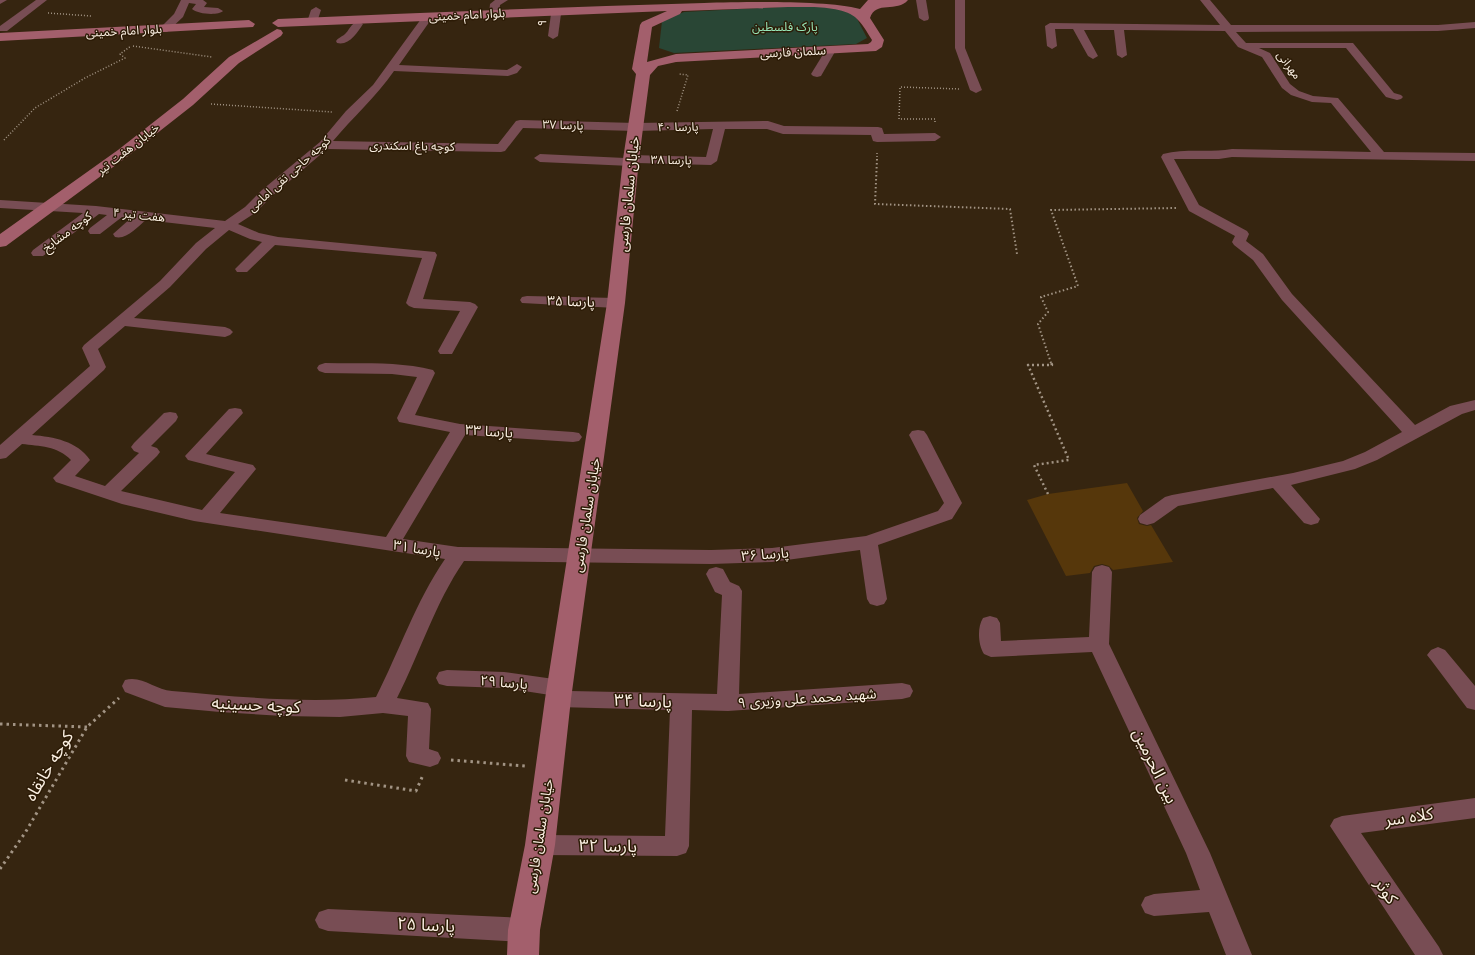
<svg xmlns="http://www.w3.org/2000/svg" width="1475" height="955" viewBox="0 0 1475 955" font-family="Helvetica,'Noto Sans Arabic',sans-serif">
	<rect width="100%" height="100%" fill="#362510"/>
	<polygon fill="#294635" points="798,6 834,7 853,11 867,38 856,44 674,53 659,48 662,21 684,12"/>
	<polygon fill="#56370b" points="1127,483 1143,511 1137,518 1139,524 1147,526 1151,525 1173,562 1113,570 1109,566 1102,564 1094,566 1090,573 1066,576 1027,500 1048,494"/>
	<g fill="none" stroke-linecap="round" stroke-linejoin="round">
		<g stroke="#a29484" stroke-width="1.5" stroke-dasharray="1 2" stroke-linecap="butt">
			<polyline points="48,13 91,16"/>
			<polyline points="133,46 212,57"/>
			<polyline points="211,104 332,112"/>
			<polyline points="677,111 688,75 679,74"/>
			<polyline points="935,122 935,119 899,119 900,87 960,89"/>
			<polyline points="4,140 35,108 85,78 125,58 120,54 131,46"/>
			<polyline points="877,160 877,152"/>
		</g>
		<g stroke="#a29484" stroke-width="2" stroke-dasharray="1.5 2.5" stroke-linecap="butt">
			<polyline points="877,159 875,204 1010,209 1017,254"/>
			<polyline points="1051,363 1038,324 1048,312 1041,297 1078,286 1051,210 1177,208"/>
		</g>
		<polyline stroke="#a29484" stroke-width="2.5" stroke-dasharray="2 3" stroke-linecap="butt" points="1048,494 1034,465 1069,460 1028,365 1052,365 1051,362"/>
		<g stroke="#a29484" stroke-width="3" stroke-dasharray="2.5 4" stroke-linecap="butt">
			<polyline points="0,724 87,727"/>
			<polyline points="451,760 525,766"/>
			<polyline points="345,780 416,791 423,775"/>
			<polyline points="0,869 25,833 87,727 119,698"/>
		</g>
		<g fill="#784d54" fill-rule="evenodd">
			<polygon points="0,0 7,0 0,4"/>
			<polygon points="36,0 47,0 7,31 0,31 0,26"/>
			<path d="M 181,0 L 203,0 L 207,3 L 204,7 L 218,8 L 223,11 C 218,16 197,14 192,9 L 196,4 L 189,3 L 183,17 L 167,32 L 159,32 L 158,30 L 174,14 Z"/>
			<polygon points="495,0 508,0 500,5 499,14 494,17 489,14 490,4"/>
			<polygon points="916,0 926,0 929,18 928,20 924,21 919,18"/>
			<polygon points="955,0 965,0 965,48 982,90 976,93 970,90 955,48"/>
			<path d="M 1200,0 L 1210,0 L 1231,25 L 1438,25 L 1475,22 L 1475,28 L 1438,31 L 1236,32 L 1246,43 L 1353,43 L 1394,93 L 1401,95 L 1403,97 L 1401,99 L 1397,100 L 1386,97 L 1346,48 L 1259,48 L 1270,53 L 1290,84 L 1299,91 L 1313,96 L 1338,98 L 1384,152 L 1475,153 L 1475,161 L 1232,157 L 1219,159 L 1174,159 L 1199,205 L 1247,231 L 1249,234 L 1246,241 L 1263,254 L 1292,294 L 1415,425 L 1450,406 L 1475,400 L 1475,410 L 1462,414 L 1377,460 L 1355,469 L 1291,485 L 1320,519 L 1318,523 L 1311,525 L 1304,523 L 1273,488 L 1178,506 L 1154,523 L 1147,525 L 1140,523 L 1138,519 L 1140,515 L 1165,497 L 1172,495 L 1293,473 L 1343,461 L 1365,452 L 1402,432 L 1282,300 L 1253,260 L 1234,245 L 1232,242 L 1235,236 L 1189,211 L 1161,157 L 1163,154 C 1185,148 1209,153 1232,149 L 1371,152 L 1331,103 L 1312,102 L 1291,95 L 1282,88 L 1262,57 L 1238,47 L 1225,31 L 1124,30 L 1127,55 L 1122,58 L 1117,55 L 1114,30 L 1084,30 L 1098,56 L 1093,59 L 1088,56 L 1073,29 L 1055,29 L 1057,46 L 1052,49 L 1047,46 L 1045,26 L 1050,23 L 1220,25 Z"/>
			<polygon points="316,7 321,10 317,22 312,25 308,24 307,22 311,10"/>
			<polygon points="556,11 561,14 558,36 553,39 548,36 551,14"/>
			<path d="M 425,18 L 430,21 L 399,65 L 507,70 L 517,64 L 522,67 L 517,73 L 508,76 L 394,71 C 376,97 353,117 333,141 L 498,144 L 516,121 L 520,120 L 636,123 L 768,121 L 784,126 L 878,127 L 882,128 L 884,134 L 935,133 L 941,137 L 935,141 L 877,142 L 873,141 L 871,135 L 783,134 L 767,129 L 725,129 L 717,161 L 711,165 L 637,163 L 631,166 L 540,162 L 534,158 L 540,154 L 625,158 L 631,155 L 706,157 L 713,129 L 636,131 L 523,128 L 505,151 L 501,152 L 327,149 L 272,196 L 255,213 L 238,224 L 259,233 L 278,237 L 435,252 L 437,255 L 423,299 L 470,302 L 475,304 L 478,307 L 452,354 L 440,354 L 438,351 L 460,311 L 414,308 L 409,306 L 406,303 L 422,258 L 275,245 L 247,272 L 237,272 L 235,269 L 262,242 L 250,239 L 229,230 L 206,249 L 170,287 L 134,318 L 225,327 L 230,329 L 233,332 L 230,335 L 225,337 L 125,326 L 98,349 L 106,367 L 104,370 L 32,435 C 54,437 77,441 90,460 L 75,476 L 105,486 L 139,453 L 134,451 L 131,447 L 134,443 L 164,413 L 170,412 L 176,413 L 178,417 L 176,421 L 151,446 L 157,448 L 160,452 L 157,456 L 121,491 L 202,510 L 235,472 L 188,460 L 185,456 L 229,409 L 235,408 L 241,409 L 243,413 L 206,454 L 253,465 L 256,469 L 220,513 L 386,537 L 450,432 L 399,422 L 397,418 L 417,377 L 392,374 L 325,373 L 319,371 L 317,368 L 319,365 L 325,363 C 360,364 398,361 433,370 L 435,373 L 415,415 L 460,424 L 573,432 L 579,433 L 582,437 L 579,441 L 573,442 L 465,435 L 403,539 L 458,547 L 711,550 L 772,548 L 866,536 L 938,511 L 944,503 L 909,435 L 912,431 L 918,430 L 924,431 L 927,435 L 962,503 L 952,519 L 878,545 L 887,599 L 884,604 L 877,606 L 870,604 L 867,599 L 860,550 L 772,562 L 711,564 L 464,561 C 435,603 420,653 397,698 L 428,703 L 431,709 L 429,749 L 438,752 L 441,758 L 438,764 L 430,767 L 409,762 L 406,756 L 408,716 L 383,713 L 340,717 L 283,716 L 220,712 L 165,707 L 125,692 L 122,686 L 125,680 C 142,675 155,690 172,691 C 240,697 308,704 376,697 C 399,652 416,601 445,559 L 194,521 L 122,504 L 56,482 L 53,478 L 71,460 C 58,446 39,446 22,444 L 6,458 L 0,459 L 0,445 L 90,366 L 82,348 L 84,345 L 160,281 L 196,243 L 215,228 L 146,220 C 137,227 127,240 115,237 L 113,234 L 131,218 L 122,217 L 100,234 L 90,234 L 88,231 L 90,228 L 107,215 L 99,214 L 43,256 L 33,256 L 31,253 L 33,250 L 83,213 L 0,208 L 0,200 L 96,206 L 225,221 L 245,207 L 262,190 L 320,142 L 346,111 L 373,85 L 421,19 Z"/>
			<path d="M 358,21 L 363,24 C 357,33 349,46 337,43 L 336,41 C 338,38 341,37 344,35 C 349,31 351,23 358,21 Z"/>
			<polygon points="831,47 836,50 821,76 817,77 813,76 811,74 827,48"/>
			<polygon points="527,296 616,298 621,300 624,303 621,306 616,308 522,303 520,300 522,297"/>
			<path d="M 1102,565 L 1109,567 L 1112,572 L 1109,644 L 1210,853 L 1252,955 L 1226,955 L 1209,912 L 1154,916 L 1145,913 L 1141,905 L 1145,897 L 1154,894 L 1200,890 L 1186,853 L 1092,652 L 991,657 L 984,654 C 978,645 977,627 983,618 L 990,616 L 997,618 L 1000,623 L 1001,641 L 1089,637 L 1092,572 L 1095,567 Z"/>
			<polygon points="716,567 723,569 730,582 739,586 742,591 739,694 902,683 910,685 913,691 910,697 902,699 728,711 692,710 689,846 686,853 677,856 540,855 531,852 528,845 531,838 540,835 665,836 670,710 558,707 550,705 547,699 550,695 504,688 447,686 439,684 436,678 439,672 447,670 504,672 561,680 569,682 572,688 570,691 717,694 722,595 715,592 706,574 709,569"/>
			<polygon points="1438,647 1445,650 1475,686 1475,710 1467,708 1431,660 1427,655 1431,650"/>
			<polygon points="1475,798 1475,818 1361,833 1439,947 1443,955 1415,955 1330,826 1334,819 1342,816"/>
			<polygon points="328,909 524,918 533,922 537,930 533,938 524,942 328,931 319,928 315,920 319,912"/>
		</g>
		<g fill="#a35f6c" fill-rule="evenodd">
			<path d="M 868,0 L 908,0 C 897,13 876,0 870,18 L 884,40 L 882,47 L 876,51 L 676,62 L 658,66 L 650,75 L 639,159 L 625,303 L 571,699 L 555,845 L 540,930 L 539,955 L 507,955 L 508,930 L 525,845 L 545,699 L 607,303 L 623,159 L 636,74 L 632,69 L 640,25 L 642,22 L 667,11 L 278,27 L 272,23 L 278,19 C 420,13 562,7 704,3 C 744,2 825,0 860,9 ZM 788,7 C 806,7 840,5 855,17 C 862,23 867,32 872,40 L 871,42 L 868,44 L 676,54 L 647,62 L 652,27 L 680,14 L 682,11 Z"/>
			<polygon points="249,20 255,24 253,27 0,41 0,33"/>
			<polygon points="277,29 281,30 283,33 281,36 239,63 193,105 128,156 6,246 0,247 0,234 118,150 183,99 229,57"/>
		</g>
	</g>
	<g text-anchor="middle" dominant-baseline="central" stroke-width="3" stroke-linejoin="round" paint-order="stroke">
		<g font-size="12" fill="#fbf0e3" stroke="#2c1b06">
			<text transform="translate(467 15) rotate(-3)">بلوار امام خمینی</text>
			<text transform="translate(542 23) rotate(-82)">۹</text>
			<text transform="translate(124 31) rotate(-3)">بلوار امام خمینی</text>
			<text transform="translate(793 52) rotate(-3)">سلمان فارسی</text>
			<text transform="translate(1289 65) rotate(53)">مهرانی</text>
			<text transform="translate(563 125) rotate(2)">پارسا ۳۷</text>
			<text transform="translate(678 127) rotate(-1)">پارسا ۴۰</text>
			<text transform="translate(412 146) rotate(1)">کوچه باغ اسکندری</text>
			<text transform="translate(128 149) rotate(-38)">خیابان هفت تیر</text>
			<text transform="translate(671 160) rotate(1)">پارسا ۳۸</text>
			<text transform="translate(289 174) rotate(-42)">کوچه حاجی تقی امامی</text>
			<text transform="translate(139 215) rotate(6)">هفت تیر ۴</text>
			<text transform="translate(67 232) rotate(-37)">کوچه مشایخ</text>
		</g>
		<g font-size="12" fill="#98e7b9" stroke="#2c1b06">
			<text x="785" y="27">پارک فلسطین</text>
		</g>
		<g font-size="14" fill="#fbf0e3" stroke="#2c1b06">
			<text transform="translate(628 194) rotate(-84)">خیابان سلمان فارسی</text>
			<text transform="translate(571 301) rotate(2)">پارسا ۳۵</text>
			<text transform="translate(489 431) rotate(4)">پارسا ۳۳</text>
			<text transform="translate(586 515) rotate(-81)">خیابان سلمان فارسی</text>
			<text transform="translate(417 548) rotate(9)">پارسا ۳۱</text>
			<text transform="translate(765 554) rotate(-4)">پارسا ۳۶</text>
			<text transform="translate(504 682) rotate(5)">پارسا ۲۹</text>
			<text transform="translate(807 698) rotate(-4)">شهید محمد علی وزیری ۹</text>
			<text transform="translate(539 836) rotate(-81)">خیابان سلمان فارسی</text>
		</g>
		<g font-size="17" fill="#fbf0e3" stroke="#2c1b06">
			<text transform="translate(643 701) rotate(2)">پارسا ۳۴</text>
			<text transform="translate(256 705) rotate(3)">کوچه حسینیه</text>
			<text transform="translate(49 766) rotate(-59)">کوچه خانقاه</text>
			<text transform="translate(1155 766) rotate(64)">بین الحرمین</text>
			<text transform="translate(1409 817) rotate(-8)">کلاه سر</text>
			<text transform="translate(608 846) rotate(1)">پارسا ۳۲</text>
			<text transform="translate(1386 891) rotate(56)">کوثر</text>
			<text transform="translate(426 925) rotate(3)">پارسا ۲۵</text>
		</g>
	</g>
</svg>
